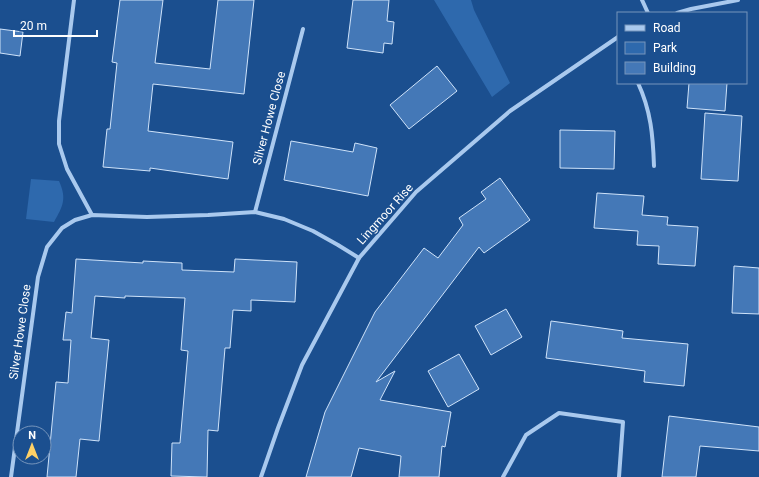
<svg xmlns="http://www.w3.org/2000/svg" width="759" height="477" viewBox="0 0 759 477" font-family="Roboto,sans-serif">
	<rect width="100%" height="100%" fill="#1b4f8f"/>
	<g fill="#2e69ad">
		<polygon points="434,0 471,0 474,10 510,83 492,97"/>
		<path d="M 31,179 L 59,181 C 67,199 63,206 54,222 L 26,219 Z"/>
	</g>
	<g fill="#4478b7" stroke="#cfe3fa">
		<polygon points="120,0 163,0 155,63 210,69 218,0 254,0 244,94 153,84 148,131 233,142 228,179 150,168 150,171 103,167 107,129 110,129 117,63 112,62"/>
		<polygon points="353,0 389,0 387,21 394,22 392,44 384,43 383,53 347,48"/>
		<polygon points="0,29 23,32 20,56 0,53"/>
		<polygon points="437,66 457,91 409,129 390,105"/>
		<polygon points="689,83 727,83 725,111 687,108"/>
		<polygon points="705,113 742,116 738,181 701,179"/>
		<polygon points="560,130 615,131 614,169 560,168"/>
		<polygon points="291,141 353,152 355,143 377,148 368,196 284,180"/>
		<polygon points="500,178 530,220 484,253 479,247 376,382 395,371 380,400 451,412 445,447 442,446 439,477 399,477 401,456 359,448 351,477 306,477 325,412 375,312 424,248 438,258 463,225 459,218 486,199 481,192"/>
		<polygon points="597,193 644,196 642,215 668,217 667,225 698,227 695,266 658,264 659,246 637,245 638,231 594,228"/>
		<polygon points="76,259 143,263 143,261 182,263 182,270 234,272 235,259 297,262 295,302 251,300 251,311 233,310 230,348 225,348 218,431 208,430 207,477 171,476 172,443 180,443 188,351 181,350 185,298 125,296 125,298 95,296 91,338 109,340 99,441 80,439 76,477 47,477 56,382 68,383 71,340 63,340 66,312 72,313"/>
		<polygon points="734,266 759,268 759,314 732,313"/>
		<polygon points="506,309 522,337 491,355 475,326"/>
		<polygon points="551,321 623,331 622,338 688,344 684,386 644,382 645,371 546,358"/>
		<polygon points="459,354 479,389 448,407 428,371"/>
		<polygon points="669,416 759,427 759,451 700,446 696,477 662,477"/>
	</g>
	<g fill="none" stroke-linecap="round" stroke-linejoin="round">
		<g stroke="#a9c9ee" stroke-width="4">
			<polyline points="74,0 59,121 59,144 67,169 92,215"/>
			<polyline points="642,0 648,13"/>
			<polyline points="677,13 691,9 738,0"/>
			<path d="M 638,83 C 651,111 653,136 654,166"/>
			<polyline points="255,212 303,29"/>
			<polyline points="11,477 38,277 47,247 62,228 75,220 92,215 147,217 208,215 255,212 284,219 313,231 338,245 359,258"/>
			<polyline points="261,477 278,428 302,365 359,258 416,192 510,111 618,37"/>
			<polyline points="503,477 526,435 559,413 623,422 619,477"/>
		</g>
	</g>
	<g text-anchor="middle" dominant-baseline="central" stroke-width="3" stroke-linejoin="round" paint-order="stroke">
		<g font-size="12" fill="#fff" stroke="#1b4f8f">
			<text transform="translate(269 118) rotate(-75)">Silver Howe Close</text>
			<text transform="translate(385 214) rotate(-48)">Lingmoor Rise</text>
			<text transform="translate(20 332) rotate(-82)">Silver Howe Close</text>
		</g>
	</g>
	<rect x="617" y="12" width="130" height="72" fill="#1b4f8f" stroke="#7695bc"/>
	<rect x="625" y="25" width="20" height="6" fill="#a9c9ee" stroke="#7695bc"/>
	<text x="653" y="32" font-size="12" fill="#ffffff">Road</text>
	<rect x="625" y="42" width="20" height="12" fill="#2e69ad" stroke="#7695bc"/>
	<text x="653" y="52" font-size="12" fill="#ffffff">Park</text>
	<rect x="625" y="62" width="20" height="12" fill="#4478b7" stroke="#7695bc"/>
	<text x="653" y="72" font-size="12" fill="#ffffff">Building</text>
	<g transform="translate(32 445)"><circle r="19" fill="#1b4f8f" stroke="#7695bc"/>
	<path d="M0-3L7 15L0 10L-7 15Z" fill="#ffd166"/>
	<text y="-6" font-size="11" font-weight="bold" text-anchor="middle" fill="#ffffff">N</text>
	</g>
	<path d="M14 30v6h83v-6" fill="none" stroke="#ffffff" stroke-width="2"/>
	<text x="20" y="30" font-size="12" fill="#ffffff" stroke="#1b4f8f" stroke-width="3" paint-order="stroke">20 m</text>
</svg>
